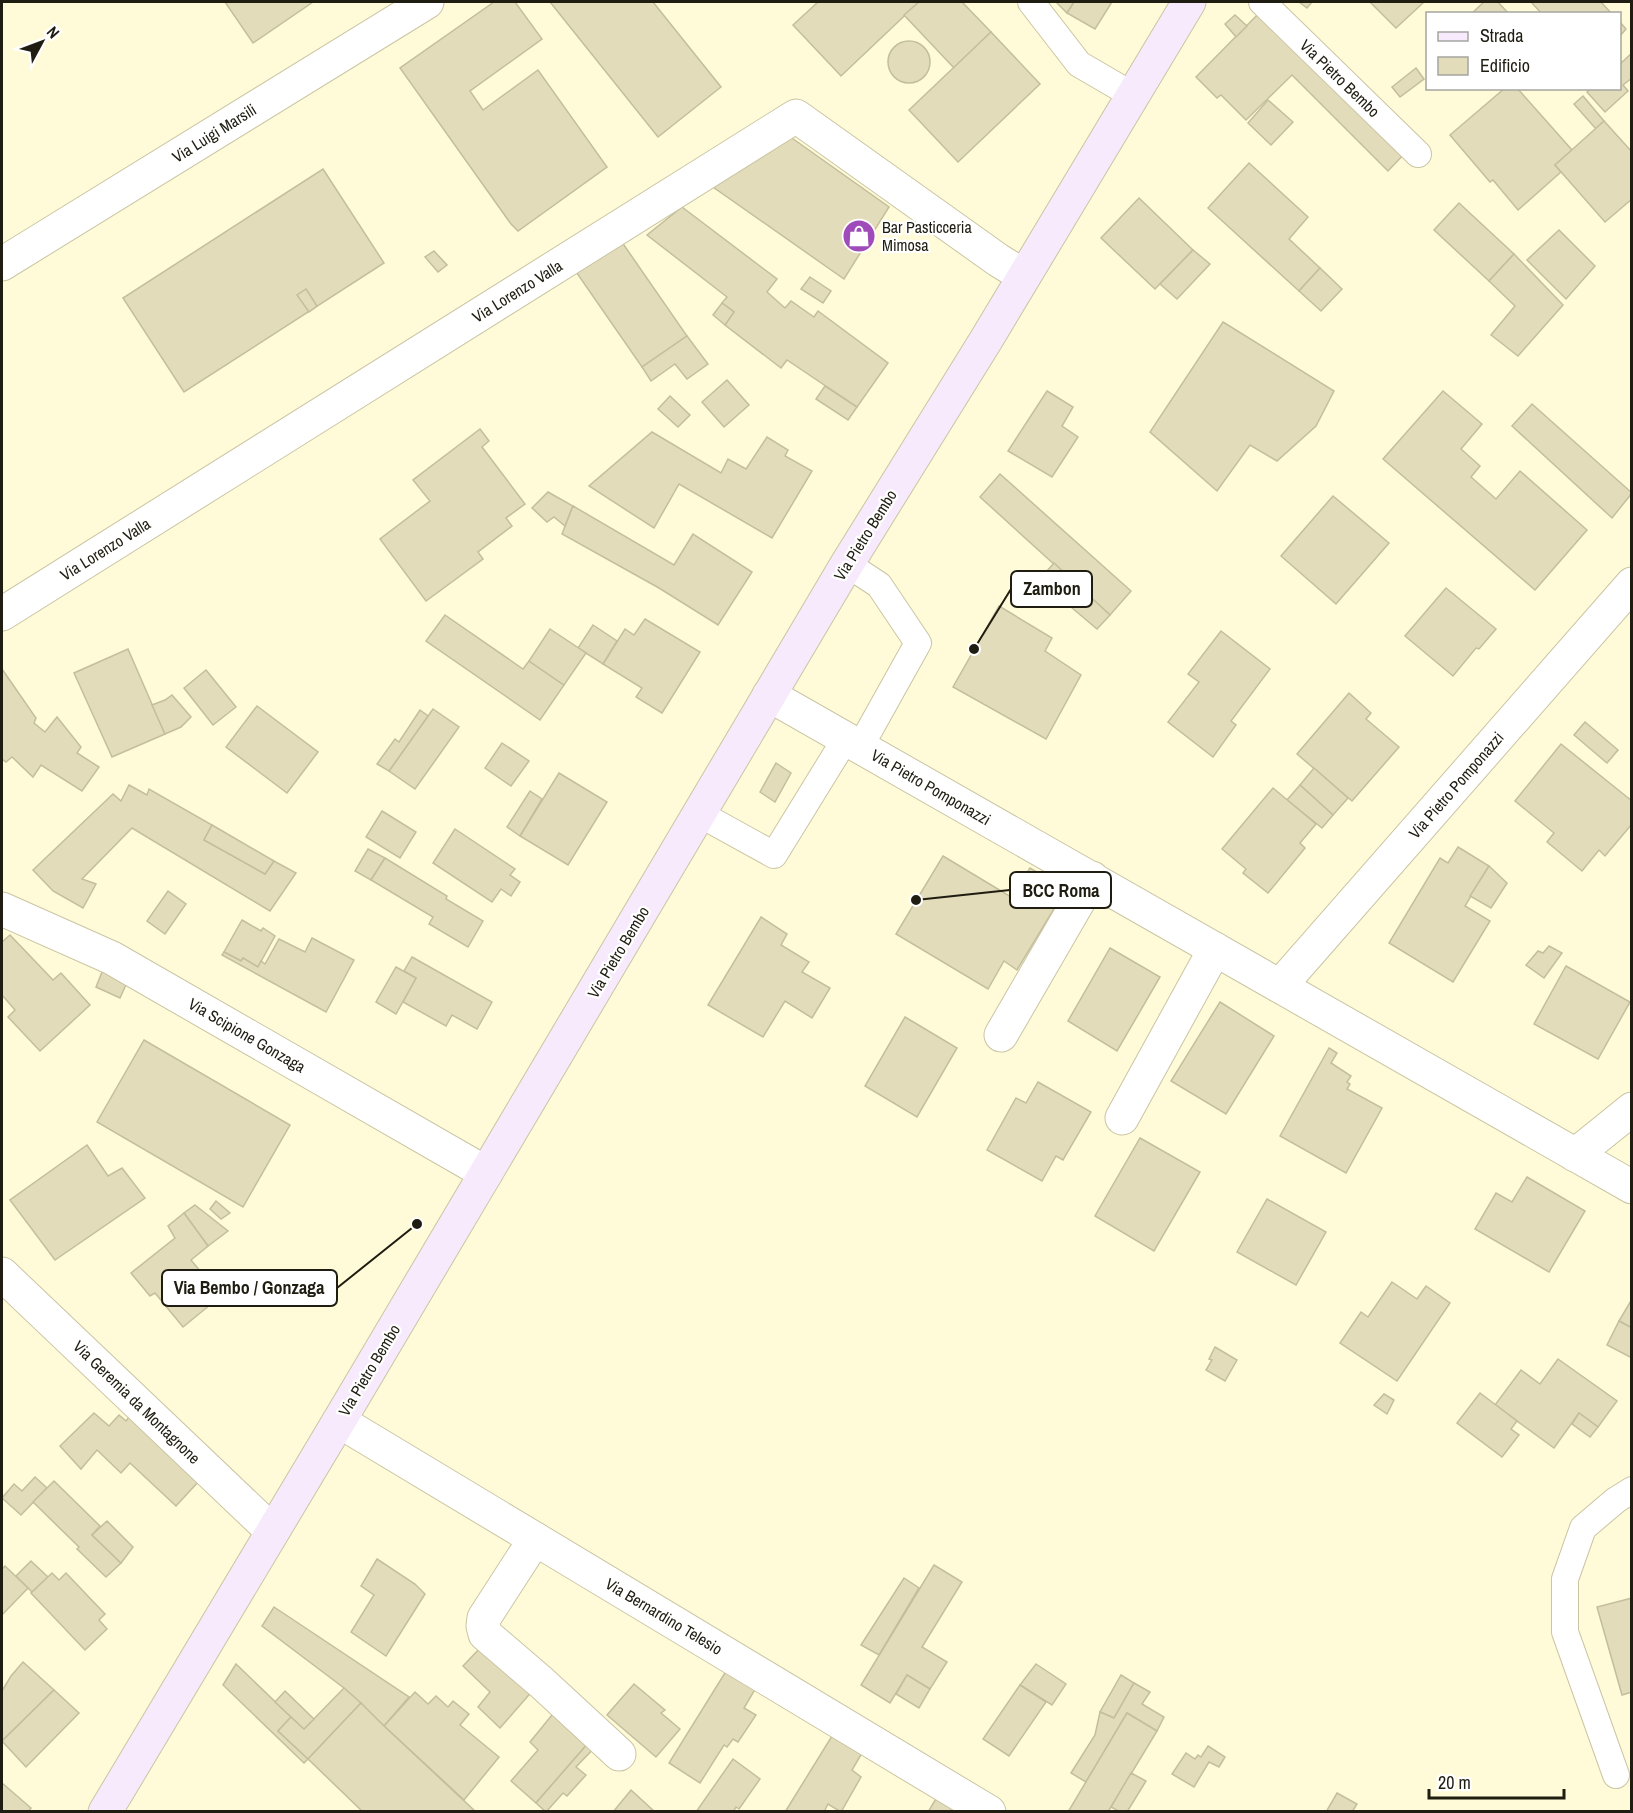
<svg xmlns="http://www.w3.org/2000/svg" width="1633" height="1813" viewBox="0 0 1633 1813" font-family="'Archivo Narrow',sans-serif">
	<rect width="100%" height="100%" fill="#fffad7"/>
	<g fill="#e2dcba" stroke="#c3be9c" stroke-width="1.5">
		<polygon points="225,2 313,2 253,43"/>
		<polygon points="494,2 515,2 542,39 470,91 483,110 538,70 607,167 518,231 511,224 400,68"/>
		<polygon points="550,2 653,2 721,87 658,137"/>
		<polygon points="818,2 919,2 841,76 793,25"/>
		<polygon points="919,2 962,2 991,32 954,68 904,15"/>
		<polygon points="1056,2 1074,2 1067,13"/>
		<polygon points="1074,2 1112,2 1095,29 1067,13"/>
		<polygon points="1299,2 1312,2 1307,8"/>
		<polygon points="1370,2 1424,2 1396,28"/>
		<polygon points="1484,2 1498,2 1509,14 1471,14"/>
		<polygon points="1531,2 1601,2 1612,14 1542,14"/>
		<polygon points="1265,7 1408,150 1388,171 1292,75 1246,120 1221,95 1217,98 1196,77"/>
		<polygon points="1235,15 1247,26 1236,37 1225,24"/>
		<polygon points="1620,22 1626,29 1620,36"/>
		<polygon points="991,32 1040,84 958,162 909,110"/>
		<circle cx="909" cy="62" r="21"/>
		<polygon points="1632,53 1632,78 1623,85 1628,91 1605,112 1587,92 1591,88 1620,88 1620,64"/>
		<polygon points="1416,68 1424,79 1400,97 1392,87"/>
		<polygon points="1505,88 1517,88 1572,150 1555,165 1561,172 1518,210 1493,180 1490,182 1450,135"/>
		<polygon points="1583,96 1604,121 1596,129 1574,104"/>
		<polygon points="1268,100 1293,122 1271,145 1248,123"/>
		<polygon points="1604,121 1632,152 1632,199 1605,222 1555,165"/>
		<polygon points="782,131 889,207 844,279 703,180"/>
		<polygon points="1249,163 1308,217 1289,239 1320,268 1299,291 1208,208"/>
		<polygon points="323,169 384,263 184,392 123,298"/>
		<polygon points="1139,198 1193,250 1155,289 1101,238"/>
		<polygon points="1459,203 1514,254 1489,281 1434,230"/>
		<polygon points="682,207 777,279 767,292 785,308 791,301 814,317 818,311 888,363 857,407 787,360 781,368 725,325 734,312 722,303 727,297 647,235"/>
		<polygon points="1559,230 1595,266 1566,299 1527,260"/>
		<polygon points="617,235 687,336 642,367 572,266"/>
		<polygon points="1193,250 1210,264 1177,299 1160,284"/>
		<polygon points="434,251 447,265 438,272 425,257"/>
		<polygon points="1514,254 1563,305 1518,356 1491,335 1515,306 1489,281"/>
		<polygon points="1320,268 1342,289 1321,311 1299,291"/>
		<polygon points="810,277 831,291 823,303 801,289"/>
		<polygon points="306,289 317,306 309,312 297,295"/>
		<polygon points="722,303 734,312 725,325 713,315"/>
		<polygon points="1223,322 1334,391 1316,426 1277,461 1250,445 1217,491 1150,432"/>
		<polygon points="687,336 708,364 687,379 675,364 651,381 642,367"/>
		<polygon points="727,380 749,405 724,427 702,402"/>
		<polygon points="825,386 857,407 848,420 816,399"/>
		<polygon points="1047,391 1073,407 1062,426 1078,437 1052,477 1008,451"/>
		<polygon points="1443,391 1482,424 1461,449 1480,466 1471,477 1496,499 1520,471 1587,530 1535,590 1383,459"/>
		<polygon points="670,396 690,415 678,427 658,409"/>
		<polygon points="1532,404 1632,493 1612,518 1512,426"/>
		<polygon points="480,429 489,441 482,447 525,504 506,518 512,526 478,552 483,559 426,601 380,539 430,501 413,480"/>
		<polygon points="652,432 721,473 728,459 746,469 767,437 788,450 785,456 812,471 772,538 679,484 654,528 589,486"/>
		<polygon points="1000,474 1131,591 1110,615 980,497"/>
		<polygon points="548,492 573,506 565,526 554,517 547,522 532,508"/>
		<polygon points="1333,496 1389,543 1336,604 1281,556"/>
		<polygon points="573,506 674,565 693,534 752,572 718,625 659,588 562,534"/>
		<polygon points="1054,563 1110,615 1097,629 1039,580"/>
		<polygon points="1446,588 1496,629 1479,649 1476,648 1453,676 1405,636"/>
		<polygon points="999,606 1052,638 1045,651 1081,675 1046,739 953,687"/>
		<polygon points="445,615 523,669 529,661 564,685 540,720 426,641"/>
		<polygon points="645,619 700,652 662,713 636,697 642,688 603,664 625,629 634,635"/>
		<polygon points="593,625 617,641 603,664 578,648"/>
		<polygon points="550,629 586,653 564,685 529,661"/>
		<polygon points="1221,631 1270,669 1231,721 1236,725 1213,757 1168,722 1199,682 1188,674"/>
		<polygon points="128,649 165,734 112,757 74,673"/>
		<polygon points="2,669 36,718 34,723 45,732 57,717 81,747 77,753 99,767 82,791 41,765 33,777 12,757 6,762 2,759"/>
		<polygon points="206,670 236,707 213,725 184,688"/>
		<polygon points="1349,693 1371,713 1366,719 1399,747 1352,801 1297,754"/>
		<polygon points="172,695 191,717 181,727 165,734 152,705 165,700"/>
		<polygon points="257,706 318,752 287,793 226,747"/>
		<polygon points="433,709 459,727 415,789 389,771"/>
		<polygon points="420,710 428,716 389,771 377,764 395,739 399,742"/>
		<polygon points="1585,722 1618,750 1607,763 1574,735"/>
		<polygon points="502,743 529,761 511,786 485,768"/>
		<polygon points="1561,744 1632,801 1632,824 1605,856 1599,850 1582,871 1547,842 1554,833 1515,801"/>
		<polygon points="776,763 791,773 775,802 760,792"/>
		<polygon points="1314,768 1348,798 1333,815 1300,785"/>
		<polygon points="559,773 607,802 568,865 520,836"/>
		<polygon points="129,785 147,795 149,789 212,825 204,840 265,874 274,861 296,873 270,911 132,828 82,879 96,884 83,908 53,891 33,870 113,794 121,801"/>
		<polygon points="1300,785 1333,815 1322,828 1287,800"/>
		<polygon points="1273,788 1316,824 1300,843 1305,848 1268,893 1243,873 1246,869 1222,849"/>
		<polygon points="530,791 542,799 520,836 507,827"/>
		<polygon points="382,811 416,832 400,858 366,837"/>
		<polygon points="212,825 274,861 265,874 204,840"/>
		<polygon points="455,829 515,869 510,875 520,882 511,896 501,889 492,902 433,863"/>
		<polygon points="1458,847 1489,866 1465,906 1490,921 1453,982 1389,943 1440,858 1448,863"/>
		<polygon points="368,849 385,858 371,880 355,871"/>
		<polygon points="943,856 1011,897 1030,868 1066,889 1017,970 1004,961 988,989 896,934"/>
		<polygon points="385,858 447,896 446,899 483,921 468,947 429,924 433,917 371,880"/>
		<polygon points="1489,866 1507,883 1491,908 1470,896"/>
		<polygon points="168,891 186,904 165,934 147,921"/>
		<polygon points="761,917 787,934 781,945 809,962 802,972 830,988 812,1018 785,1001 763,1037 708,1005"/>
		<polygon points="242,920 261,931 263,928 275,936 258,967 243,958 241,961 224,952"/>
		<polygon points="10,935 53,980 61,973 90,1005 40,1051 8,1017 15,1010 2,995 2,942"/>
		<polygon points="312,938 354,960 326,1012 222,955 224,952 241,961 243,958 258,967 261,961 265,964 279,939 305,952"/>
		<polygon points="1549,946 1562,953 1544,978 1526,965 1538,951 1543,953"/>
		<polygon points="1110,948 1160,977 1117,1051 1068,1021"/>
		<polygon points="412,957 492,1002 477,1029 452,1015 446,1026 403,1002 416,978 404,971"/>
		<polygon points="1566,966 1630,1002 1598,1059 1534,1024"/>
		<polygon points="104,967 129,978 120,998 96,987"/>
		<polygon points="396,967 416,978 396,1014 376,1002"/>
		<polygon points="1220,1002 1274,1036 1226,1114 1171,1081"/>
		<polygon points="905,1017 957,1048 917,1117 865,1086"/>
		<polygon points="144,1040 290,1125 243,1207 97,1122"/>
		<polygon points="1329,1048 1337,1053 1331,1063 1351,1076 1347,1082 1350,1084 1347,1089 1382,1108 1346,1173 1280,1136"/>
		<polygon points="1038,1082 1091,1112 1063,1160 1056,1156 1042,1181 987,1150 1016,1098 1026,1103"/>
		<polygon points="1140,1138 1200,1172 1154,1251 1095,1216"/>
		<polygon points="87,1145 108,1176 122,1168 145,1198 55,1260 10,1200"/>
		<polygon points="1527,1177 1585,1211 1549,1272 1475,1229 1496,1193 1512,1202"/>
		<polygon points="1267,1199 1326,1232 1296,1285 1237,1252"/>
		<polygon points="216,1201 230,1213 221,1219 210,1209"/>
		<polygon points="195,1205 228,1231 208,1246 184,1213"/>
		<polygon points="184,1213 208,1246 191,1260 221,1296 183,1327 155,1293 150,1296 131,1273 175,1238 168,1226"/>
		<polygon points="1392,1282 1417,1299 1426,1286 1450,1303 1397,1381 1340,1343 1361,1312 1368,1317"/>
		<polygon points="1632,1299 1632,1328 1619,1321"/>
		<polygon points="1619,1321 1632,1328 1632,1358 1607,1345"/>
		<polygon points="1215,1347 1237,1360 1225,1381 1206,1370 1212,1360 1209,1359"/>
		<polygon points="1558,1359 1617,1401 1598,1427 1579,1413 1554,1448 1495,1405 1521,1370 1540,1384"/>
		<polygon points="1480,1393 1517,1421 1511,1429 1519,1435 1502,1457 1457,1423"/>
		<polygon points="1384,1394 1394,1400 1387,1414 1374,1405"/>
		<polygon points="94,1413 109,1426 119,1415 126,1421 129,1417 199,1481 176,1506 130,1463 121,1473 97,1450 81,1469 60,1446"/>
		<polygon points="1579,1413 1598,1427 1590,1437 1572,1424"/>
		<polygon points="35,1477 47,1488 21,1515 2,1498 14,1484 22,1491"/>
		<polygon points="54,1481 100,1526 92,1535 121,1563 106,1577 77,1549 79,1547 33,1502"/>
		<polygon points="107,1521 133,1547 121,1563 92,1535"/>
		<polygon points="377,1559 415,1584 425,1594 386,1656 351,1632 374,1595 361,1586"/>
		<polygon points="31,1561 48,1577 32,1592 16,1576"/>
		<polygon points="934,1565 962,1582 922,1647 947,1662 930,1689 907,1675 890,1703 861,1685"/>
		<polygon points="5,1566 28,1588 2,1615 2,1569"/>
		<polygon points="52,1573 59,1580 66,1573 105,1614 99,1620 107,1629 85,1650 31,1593"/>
		<polygon points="904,1578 919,1588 879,1655 861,1645"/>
		<polygon points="1632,1598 1632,1692 1622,1695 1597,1607"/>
		<polygon points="274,1607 409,1697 384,1726 344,1688 262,1626"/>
		<polygon points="482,1646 534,1689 500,1728 478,1707 490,1692 463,1666"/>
		<polygon points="23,1662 54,1690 2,1741 2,1691 11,1676"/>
		<polygon points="236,1664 291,1717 278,1731 308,1759 304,1763 223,1685"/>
		<polygon points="1036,1664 1066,1684 1052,1705 1020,1685"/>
		<polygon points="728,1668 757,1686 744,1708 756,1715 738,1742 733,1739 727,1747 724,1745 700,1783 669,1763"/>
		<polygon points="907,1675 930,1689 919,1708 896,1694"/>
		<polygon points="1121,1675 1134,1683 1114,1718 1100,1712"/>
		<polygon points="1134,1683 1150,1692 1142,1704 1164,1717 1157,1731 1127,1713 1086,1782 1071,1773 1095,1735 1100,1712 1114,1718"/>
		<polygon points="634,1684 665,1710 661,1713 680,1729 656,1757 607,1715"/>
		<polygon points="1020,1685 1046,1702 1009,1756 983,1739"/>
		<polygon points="344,1688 361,1703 308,1759 278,1731 291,1717 304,1729"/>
		<polygon points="54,1690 79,1713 26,1767 2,1741"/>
		<polygon points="285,1691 314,1719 304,1729 275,1702"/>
		<polygon points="415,1692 428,1704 436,1696 448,1707 453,1701 469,1714 460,1725 499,1757 464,1800 384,1726"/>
		<polygon points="361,1703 384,1726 476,1812 363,1812 308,1759"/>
		<polygon points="556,1710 590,1741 536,1803 511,1781 538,1750 530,1742"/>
		<polygon points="1127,1713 1157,1731 1108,1812 1068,1812"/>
		<polygon points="832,1736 862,1753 852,1770 861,1777 841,1812 828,1804 824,1812 785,1812"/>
		<polygon points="590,1741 596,1746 576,1767 586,1775 567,1796 563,1793 546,1812 536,1803"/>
		<polygon points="1208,1746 1225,1757 1219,1767 1209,1762 1194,1787 1172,1774 1186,1753 1195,1759 1198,1755 1201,1757"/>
		<polygon points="733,1759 760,1779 739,1809 736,1807 733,1812 696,1812"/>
		<polygon points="1131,1773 1146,1781 1127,1812 1120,1812 1111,1807"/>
		<polygon points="2,1783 31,1808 28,1812 2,1812"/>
		<polygon points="631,1790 655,1812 613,1812"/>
		<polygon points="1337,1793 1357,1804 1352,1812 1326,1812"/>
		<polygon points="937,1797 959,1812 928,1812"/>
	</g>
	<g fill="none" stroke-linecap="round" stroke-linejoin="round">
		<defs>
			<g id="lane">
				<polyline points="1031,2 1079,64 1134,96"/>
				<polyline points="1262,2 1418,154"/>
				<polyline points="847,564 879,585 918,643 860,747"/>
				<polyline points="698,813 774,855 846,738"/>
				<polyline points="1616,1775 1565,1632 1565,1579 1583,1528 1616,1500 1632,1490"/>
			</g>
			<g id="street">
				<polyline points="2,264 427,2"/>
				<polyline points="2,614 796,116 998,260 1024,276"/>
				<polyline points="769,695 1632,1187"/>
				<polyline points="2,909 112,958 486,1173"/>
				<polyline points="1280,986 1632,584"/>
				<polyline points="1001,1035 1092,878"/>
				<polyline points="1122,1118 1215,949"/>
				<polyline points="1575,1155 1632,1109"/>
				<polyline points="2,1274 272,1531"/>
				<polyline points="339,1421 989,1812"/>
				<polyline points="535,1539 484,1618 483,1626 485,1634 541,1682 619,1754"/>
			</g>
			<polyline id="secondary" points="105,1812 339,1421 847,564 986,340 1189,2"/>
		</defs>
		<use href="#lane" stroke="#cac5a3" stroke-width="28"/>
		<use href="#street" stroke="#cac5a3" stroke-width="35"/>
		<use href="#secondary" stroke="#cac5a3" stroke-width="35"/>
		<use href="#lane" stroke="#fff" stroke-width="26"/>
		<use href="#street" stroke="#fff" stroke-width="33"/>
		<use href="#secondary" stroke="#f8eafd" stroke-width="33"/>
	</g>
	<defs>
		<symbol id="shop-disc" viewBox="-11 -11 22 22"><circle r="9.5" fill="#9f4bb9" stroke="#fff"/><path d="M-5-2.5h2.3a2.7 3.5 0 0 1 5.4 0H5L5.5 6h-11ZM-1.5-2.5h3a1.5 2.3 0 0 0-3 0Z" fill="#fff"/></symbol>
	</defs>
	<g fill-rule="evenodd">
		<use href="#shop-disc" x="840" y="217" width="38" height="38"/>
	</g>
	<g text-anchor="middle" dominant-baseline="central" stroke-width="4.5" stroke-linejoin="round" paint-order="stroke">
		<g font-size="16" fill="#1f1d11" stroke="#fff">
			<text transform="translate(1340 78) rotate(44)">Via Pietro Bembo</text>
			<text transform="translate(214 133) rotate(-32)">Via Luigi Marsili</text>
			<text transform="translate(517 291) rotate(-32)">Via Lorenzo Valla</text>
			<text transform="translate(865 535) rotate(-58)">Via Pietro Bembo</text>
			<text transform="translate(105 549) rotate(-32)">Via Lorenzo Valla</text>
			<text transform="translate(1456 785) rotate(-49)">Via Pietro Pomponazzi</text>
			<text transform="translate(931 787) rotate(30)">Via Pietro Pomponazzi</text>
			<text transform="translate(618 952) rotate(-59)">Via Pietro Bembo</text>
			<text transform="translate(247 1035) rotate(30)">Via Scipione Gonzaga</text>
			<text transform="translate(369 1370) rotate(-59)">Via Pietro Bembo</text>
			<text transform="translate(137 1402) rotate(44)">Via Geremia da Montagnone</text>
			<text transform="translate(664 1616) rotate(31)">Via Bernardino Telesio</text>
		</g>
		<g font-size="16" fill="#1f1d11" stroke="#fff" text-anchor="start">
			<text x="882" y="227">Bar Pasticceria<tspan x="882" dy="18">Mimosa</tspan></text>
		</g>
	</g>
	<path fill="none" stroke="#1f1d11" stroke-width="2" d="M974 649L1011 589M916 900L1010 890M417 1224L337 1288"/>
	<g fill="#1f1d11" stroke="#fff" stroke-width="2">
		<circle cx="974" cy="649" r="6"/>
		<circle cx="916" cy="900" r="6"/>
		<circle cx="417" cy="1224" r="6"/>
	</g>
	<g fill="#fff" stroke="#1f1d11" stroke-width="2">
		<rect x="1011" y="571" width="81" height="36" rx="6"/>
		<rect x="1010" y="872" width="101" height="36" rx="6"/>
		<rect x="162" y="1270" width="175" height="36" rx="6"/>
	</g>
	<g font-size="18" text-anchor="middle" font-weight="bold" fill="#1f1d11">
		<text x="1052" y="595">Zambon</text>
		<text x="1061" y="897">BCC Roma</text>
		<text x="249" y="1294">Via Bembo / Gonzaga</text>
	</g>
	<rect width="1633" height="1813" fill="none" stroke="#1f1d11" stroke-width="6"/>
	<rect x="1426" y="12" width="195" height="78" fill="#ffffff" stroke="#a5a5a0" stroke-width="1.5"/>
	<rect x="1438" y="32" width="30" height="9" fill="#f8eafd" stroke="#a5a5a0" stroke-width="1.5"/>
	<text x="1480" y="42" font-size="18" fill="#1f1d11">Strada</text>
	<rect x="1438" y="57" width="30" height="18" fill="#e2dcba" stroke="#a5a5a0" stroke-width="1.5"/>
	<text x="1480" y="72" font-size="18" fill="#1f1d11">Edificio</text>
	<g transform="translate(42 42) rotate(49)" stroke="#ffffff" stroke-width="4.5" paint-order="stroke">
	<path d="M0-4.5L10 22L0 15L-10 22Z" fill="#1f1d11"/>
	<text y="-9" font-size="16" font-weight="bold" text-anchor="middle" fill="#1f1d11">N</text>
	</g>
	<path d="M1429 1789v9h135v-9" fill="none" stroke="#1f1d11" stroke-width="3"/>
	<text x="1438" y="1789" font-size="18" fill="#1f1d11" stroke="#ffffff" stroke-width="4.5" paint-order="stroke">20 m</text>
</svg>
